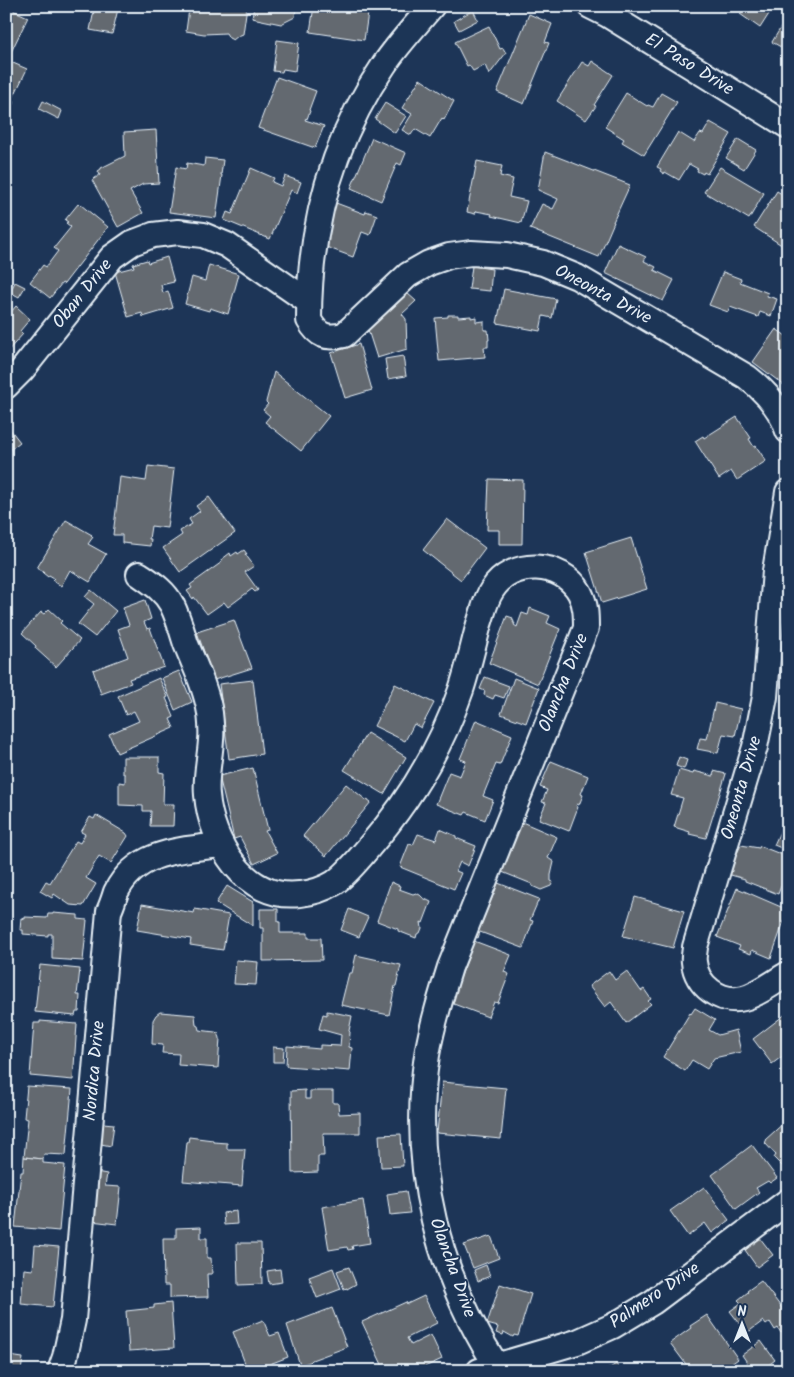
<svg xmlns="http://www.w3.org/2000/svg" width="794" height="1377" viewBox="0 0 794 1377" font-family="Kalam,sans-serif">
	<rect width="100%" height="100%" fill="#1d3557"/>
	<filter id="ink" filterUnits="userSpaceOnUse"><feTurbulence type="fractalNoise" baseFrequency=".02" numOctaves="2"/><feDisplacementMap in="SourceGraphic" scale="10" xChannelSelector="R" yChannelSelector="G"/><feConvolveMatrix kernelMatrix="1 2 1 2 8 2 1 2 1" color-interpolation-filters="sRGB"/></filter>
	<g filter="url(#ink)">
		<g fill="#64696f" stroke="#e8f1f8">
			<polygon points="95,6 120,6 120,9 118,9 112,34 90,30"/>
			<polygon points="193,6 247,6 243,34 238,36 233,40 229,38 226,33 204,34 186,31 189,9 192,9"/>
			<polygon points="254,6 296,6 295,17 281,24 252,18"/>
			<polygon points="314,6 360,6 360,11 368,13 364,40 310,32"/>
			<polygon points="745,6 774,6 760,28 740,14"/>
			<polygon points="6,7 28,17 11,52 6,50"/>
			<polygon points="473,10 478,20 459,30 454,21"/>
			<polygon points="529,14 552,24 545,42 549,43 524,104 497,92"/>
			<polygon points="787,14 788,14 788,51 772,42 786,19 785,18"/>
			<polygon points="489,26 500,49 503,48 506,53 489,75 485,65 473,71 469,65 467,66 455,42"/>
			<polygon points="277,40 299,43 295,71 283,69 282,72 273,71"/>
			<polygon points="6,60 27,69 14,96 6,93"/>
			<polygon points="592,61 613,75 594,105 596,106 586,120 557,101 582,62 589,66"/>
			<polygon points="277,77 316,91 309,110 310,111 307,119 306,118 305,120 324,126 315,148 258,128"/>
			<polygon points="420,79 454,101 444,120 442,118 430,138 415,129 411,135 402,130 412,114 402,108"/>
			<polygon points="626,93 647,106 648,105 653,107 661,93 677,102 644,155 622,142 624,139 605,127"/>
			<polygon points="6,99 14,102 8,115 6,115"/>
			<polygon points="43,101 62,111 59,119 39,109"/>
			<polygon points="385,103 406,116 395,133 375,119"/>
			<polygon points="710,122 731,134 707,174 704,172 703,174 697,171 698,169 689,164 679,180 665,172 664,174 660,171 661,169 657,167 678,132 694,142 700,133 703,134"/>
			<polygon points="156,130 159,183 143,184 130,191 143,213 118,227 92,180 100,175 98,171 101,169 101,168 125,156 124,132"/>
			<polygon points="372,138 406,153 401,165 397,163 381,201 351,188"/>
			<polygon points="738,139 756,150 744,169 726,158"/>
			<polygon points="545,152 630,185 613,222 614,222 599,257 530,229 542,204 553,209 558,199 538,190"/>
			<polygon points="205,158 223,160 221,175 222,175 216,218 169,212 176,167 186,169 187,163 204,166"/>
			<polygon points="477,161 502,166 500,176 513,179 509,197 527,201 521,223 491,216 492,214 476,211 475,214 467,212"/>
			<polygon points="720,167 764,193 749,219 704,192"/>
			<polygon points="251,168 274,178 272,182 281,186 285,176 301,182 297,193 291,190 270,239 224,220 227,212 232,214"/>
			<polygon points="777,191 788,198 788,239 783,246 754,227"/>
			<polygon points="336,203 365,214 366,211 377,215 370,235 362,232 353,257 326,247 329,235 325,233 329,227"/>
			<polygon points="78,204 80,206 81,205 108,227 64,284 62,283 50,298 30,282 43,265 46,267 58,251 54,248 71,227 66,223 68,222 65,220"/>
			<polygon points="618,244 646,257 644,261 656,267 654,270 674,280 663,301 605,273"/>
			<polygon points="167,257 174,282 161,285 163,293 168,291 173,308 143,317 142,313 128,317 115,272 134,267 133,264 147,260 148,263"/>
			<polygon points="209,265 239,274 228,314 210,308 209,311 185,304 192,277 205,281"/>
			<polygon points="472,266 492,269 490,291 469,289"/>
			<polygon points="723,272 741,279 740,282 768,293 767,296 777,299 771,316 760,312 758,317 730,307 728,312 709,305"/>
			<polygon points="15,282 25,287 19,297 10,292"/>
			<polygon points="504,289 556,299 552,318 543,316 540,331 497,323"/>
			<polygon points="407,293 416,301 402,314 406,319 407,349 377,358 368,330"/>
			<polygon points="16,306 30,319 20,331 23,334 6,353 6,318"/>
			<polygon points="448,315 458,315 458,317 471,316 471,318 476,317 476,322 484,321 484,330 488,330 489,340 488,340 488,347 484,347 485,357 439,361 435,318 448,317"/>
			<polygon points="776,329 786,336 788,333 788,382 785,386 753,362"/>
			<polygon points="359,344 372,390 345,398 331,353"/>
			<polygon points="403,356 406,376 388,379 385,359"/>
			<polygon points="274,372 329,416 301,451 265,422 270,416 263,410 268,404 266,402"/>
			<polygon points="737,417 751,438 749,439 754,447 756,446 766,461 737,480 731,471 719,479 695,441 703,436 704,438"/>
			<polygon points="6,424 20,442 11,449 10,456 6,459"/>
			<polygon points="148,466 174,469 167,528 151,526 149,539 151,539 150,546 122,543 122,535 113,535 120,477 146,481"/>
			<polygon points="489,479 523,480 522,544 499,544 499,530 487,530"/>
			<polygon points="209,497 235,533 180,572 163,548 182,535 180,531 192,524 189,519 200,511 196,506"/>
			<polygon points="447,519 485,548 461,580 423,550"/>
			<polygon points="66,520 92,535 91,535 93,537 88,544 106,554 90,582 70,570 61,586 52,580 54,578 49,575 48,577 43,573 44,572 37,568"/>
			<polygon points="631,538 647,589 602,603 586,552"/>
			<polygon points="244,550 247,554 245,554 254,566 245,572 258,590 255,592 252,589 228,607 224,602 207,614 194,597 193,599 187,591 192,588 190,585 222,562 221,560 230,553 231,556 237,552 238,554"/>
			<polygon points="91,590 116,611 95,637 78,624 94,604 85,597"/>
			<polygon points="145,600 151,619 144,622 147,629 150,628 164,667 129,679 131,683 101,694 93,670 128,657 118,629 129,625 123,608"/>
			<polygon points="530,608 550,616 547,623 560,629 538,684 489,663 507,616 513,618 512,620 514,621 513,623 515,623 514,625 517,627 522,613 528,615"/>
			<polygon points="49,609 62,621 60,623 80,640 56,667 35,648 36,646 22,633 41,612 44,614"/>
			<polygon points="234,620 252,668 214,680 197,632"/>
			<polygon points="179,671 192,702 175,710 162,678"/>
			<polygon points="485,677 509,686 504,698 495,695 493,699 484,695 485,691 480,689"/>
			<polygon points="159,678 168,697 166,698 174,717 170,719 174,728 117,753 109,734 139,721 134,711 126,715 118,696"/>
			<polygon points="514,678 539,688 526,723 501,714"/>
			<polygon points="253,680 262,754 229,759 219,684"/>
			<polygon points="395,684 434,703 421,728 414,724 405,741 374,726"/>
			<polygon points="715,703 741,709 735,736 723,734 718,753 697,749 700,738 707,739"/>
			<polygon points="476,720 512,735 500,765 496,764 483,796 493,800 485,820 466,812 464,815 436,804 449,772 460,776 466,761 460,759"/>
			<polygon points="367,733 406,757 384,794 344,770"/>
			<polygon points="123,757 159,757 159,772 164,773 163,804 174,804 173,826 150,826 151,811 143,811 143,806 119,805 119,782 125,783 125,774 123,774"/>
			<polygon points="679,757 687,760 684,769 676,766"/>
			<polygon points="551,761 588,776 581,794 583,795 579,805 577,804 576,806 578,807 569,831 539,819 546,803 542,802 547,790 540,787"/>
			<polygon points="253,768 268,830 265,831 277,853 254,864 240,837 234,839 219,776"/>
			<polygon points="679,770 693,774 694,771 713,776 714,771 726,774 706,838 689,834 690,832 674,827 683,798 671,795"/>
			<polygon points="346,784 366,800 367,799 371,802 326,856 303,836"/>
			<polygon points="96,815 126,833 128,836 111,863 99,856 86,878 96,884 83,906 70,905 54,894 52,898 40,891 46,881 50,883 76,841 80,843 85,834 81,832 90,817 94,819"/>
			<polygon points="522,822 557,837 548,858 554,862 551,875 551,881 553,882 551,886 541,890 532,886 532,884 502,872"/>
			<polygon points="783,825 788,827 788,846 786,850 774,845"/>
			<polygon points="440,829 456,836 456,838 476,846 468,866 460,862 456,871 461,873 454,889 400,867 409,844 413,845 418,834 436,840"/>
			<polygon points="741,845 759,848 760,846 788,857 788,868 778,894 745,881 745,879 727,874"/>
			<polygon points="391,882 400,886 399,889 413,894 416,893 420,895 423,898 431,902 423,923 421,922 422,928 420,933 417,934 416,938 398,931 398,929 377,921"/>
			<polygon points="498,883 539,899 530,920 533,921 523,948 480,932 478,938 476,937"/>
			<polygon points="227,886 253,902 253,926 216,903"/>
			<polygon points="737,888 788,910 771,958 752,950 751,954 738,949 740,946 717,937"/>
			<polygon points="635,897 684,911 673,948 623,936"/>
			<polygon points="142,904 194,913 195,909 229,915 223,950 190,945 191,939 137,930"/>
			<polygon points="260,909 278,909 278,922 280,922 280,933 308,933 308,938 321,938 322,960 263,961 263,928 260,928"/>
			<polygon points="349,909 368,917 359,937 341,930"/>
			<polygon points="53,913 78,915 78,919 87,920 83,961 52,959 52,934 48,934 48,936 23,934 23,930 20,930 21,918 25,919 25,917 47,918 48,914 53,914"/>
			<polygon points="474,941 511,955 504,972 509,974 498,1003 494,1002 488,1017 451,1003"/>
			<polygon points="356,955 401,965 396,986 395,986 389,1015 341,1005 349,973 352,973"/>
			<polygon points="236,960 258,962 256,985 234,984"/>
			<polygon points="40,965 80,969 77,995 80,995 79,1012 76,1012 75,1016 35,1012"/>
			<polygon points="609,971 615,980 627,971 641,991 644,989 651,999 648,1001 651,1004 626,1023 611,1002 605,1007 589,986"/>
			<polygon points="695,1008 715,1020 709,1030 718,1035 736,1030 741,1052 714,1058 707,1069 692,1060 685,1071 663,1057 690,1013 691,1014"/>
			<polygon points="327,1011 352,1016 349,1031 350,1032 349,1047 352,1048 350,1071 286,1066 287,1046 320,1049 320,1045 340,1046 341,1035 319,1029 323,1014 327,1015"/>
			<polygon points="160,1012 195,1015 196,1025 198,1026 199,1030 215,1032 218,1033 220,1038 218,1068 178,1065 179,1054 162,1053 163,1045 152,1044 153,1020 156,1015"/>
			<polygon points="787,1013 788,1052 772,1064 753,1039"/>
			<polygon points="40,1021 77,1024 73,1080 30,1076 34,1023 40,1023"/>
			<polygon points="273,1047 284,1048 283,1062 273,1062"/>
			<polygon points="442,1082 506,1088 501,1139 437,1133"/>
			<polygon points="27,1086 72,1089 66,1155 44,1154 43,1159 24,1157 28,1119 24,1118"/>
			<polygon points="305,1090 305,1099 310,1099 310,1091 333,1091 333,1103 338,1103 339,1114 360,1113 360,1133 323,1133 324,1156 318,1156 318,1172 292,1173 291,1091"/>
			<polygon points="786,1121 788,1121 788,1172 774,1158 776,1155 765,1143 766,1142 765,1140"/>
			<polygon points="103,1123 114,1124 111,1146 101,1144"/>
			<polygon points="401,1134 403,1166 381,1167 379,1135"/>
			<polygon points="189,1137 213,1140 213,1142 227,1143 227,1149 245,1149 242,1186 183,1181 187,1142 188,1142"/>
			<polygon points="752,1145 777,1178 770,1183 768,1181 756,1188 759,1192 736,1209 712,1175"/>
			<polygon points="24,1157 43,1159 43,1163 65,1165 59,1231 15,1227 21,1172 23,1172"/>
			<polygon points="96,1172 107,1174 105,1186 121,1187 117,1224 91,1221"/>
			<polygon points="704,1187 729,1220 712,1233 705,1223 688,1236 670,1211"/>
			<polygon points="406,1191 410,1213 390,1215 387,1194"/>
			<polygon points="363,1200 370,1243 352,1246 353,1249 348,1250 347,1247 329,1250 322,1207"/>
			<polygon points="236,1211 237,1224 224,1225 223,1213"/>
			<polygon points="201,1227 201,1238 207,1238 207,1258 211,1258 212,1274 207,1274 208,1297 170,1298 170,1285 164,1285 163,1238 176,1238 176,1228"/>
			<polygon points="491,1236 499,1258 473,1268 464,1245"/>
			<polygon points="760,1238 773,1255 757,1267 745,1250"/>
			<polygon points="237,1243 261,1243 262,1284 238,1285"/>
			<polygon points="35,1245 59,1247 53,1307 21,1304 24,1269 33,1270"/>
			<polygon points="788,1260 788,1279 779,1267"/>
			<polygon points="486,1265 490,1276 478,1281 474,1270"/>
			<polygon points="349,1267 356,1284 347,1289 347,1288 344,1289 337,1271"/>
			<polygon points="333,1268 341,1289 317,1298 309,1277"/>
			<polygon points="280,1269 282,1282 269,1284 267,1271"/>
			<polygon points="761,1281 788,1316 788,1328 781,1333 778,1328 775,1330 770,1322 766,1325 763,1321 747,1333 730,1311 741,1303 738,1300 748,1292 747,1291"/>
			<polygon points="500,1284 531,1294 518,1336 514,1335 513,1337 504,1332 503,1335 496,1333 498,1327 487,1324"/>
			<polygon points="424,1296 437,1323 407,1338 411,1345 431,1335 442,1359 416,1371 385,1371 362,1322 406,1302 407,1304"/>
			<polygon points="171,1303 174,1348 129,1351 126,1311 154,1308 154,1305"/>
			<polygon points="332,1308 347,1347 312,1360 310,1362 300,1365 287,1325"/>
			<polygon points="707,1315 738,1359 722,1371 691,1371 670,1343 691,1328 690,1326"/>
			<polygon points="263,1320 270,1336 279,1333 288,1357 252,1371 248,1371 233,1332"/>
			<polygon points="6,1341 12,1342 9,1356 23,1358 21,1371 6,1371"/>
			<polygon points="761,1341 775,1360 761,1371 753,1371 742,1355"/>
			<polygon points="616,1364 621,1371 605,1371"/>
			<polygon points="127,1368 128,1371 106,1371"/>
		</g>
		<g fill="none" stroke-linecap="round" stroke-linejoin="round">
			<defs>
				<g id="minor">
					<path d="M 432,6 C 416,25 398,44 384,65 C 332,141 309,229 309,320 C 318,336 326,339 344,335 L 408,275 L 429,263 L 449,256 L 471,253 L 507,255 L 543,263 L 577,277 L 747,377 C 765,391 781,408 788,431"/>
					<polyline points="590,6 608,15 788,126"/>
					<polyline points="6,386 22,370 112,257 132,243 153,235 178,232 203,235 227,245 309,302"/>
					<path d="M 788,492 L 775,571 L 765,697 L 755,747 L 695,947 C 695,951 693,957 694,962 C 696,985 720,1004 744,998 C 759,994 774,982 788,974"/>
					<path d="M 139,574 C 152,583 165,591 172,605 C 178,617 182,631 186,644 C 195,666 206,689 210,713 C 211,722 212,732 211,740 C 210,758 205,777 207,795 C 211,842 245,901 300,894 C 311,893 324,889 334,883 C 347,874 359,859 369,847 C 409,801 441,748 461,690 C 468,669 473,646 479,624 C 483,613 485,600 492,590 C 511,559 562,560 580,593 C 586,605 586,615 586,628 L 450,967 C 441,996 432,1025 427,1055 C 410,1167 438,1277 500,1371"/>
					<path d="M 60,1371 L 65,1357 L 73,1320 L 109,911 C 112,905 114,898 116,892 C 137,850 181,850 221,845"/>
					<polyline points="479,1371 577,1342 613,1326 653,1302 788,1201"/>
				</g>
			</defs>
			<use href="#minor" stroke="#e8f1f8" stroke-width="28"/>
			<use href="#minor" stroke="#1d3557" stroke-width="24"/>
		</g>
	</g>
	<g text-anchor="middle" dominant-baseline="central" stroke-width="4" stroke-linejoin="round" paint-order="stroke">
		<g font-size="18" fill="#e8f1f8" stroke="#1d3557">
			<text transform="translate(689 65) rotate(32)">El Paso Drive</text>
			<text transform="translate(83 294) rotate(-51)">Oban Drive</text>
			<text transform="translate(603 295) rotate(28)">Oneonta Drive</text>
			<text transform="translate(564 683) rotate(-68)">Olancha Drive</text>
			<text transform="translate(742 788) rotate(-74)">Oneonta Drive</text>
			<text transform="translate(95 1071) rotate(-85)">Nordica Drive</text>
			<text transform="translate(452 1268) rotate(70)">Olancha Drive</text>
			<text transform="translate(655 1296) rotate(-34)">Palmero Drive</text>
		</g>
	</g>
	<rect width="794" height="1377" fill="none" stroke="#1d3557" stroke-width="25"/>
	<rect x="12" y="12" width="769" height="1352" fill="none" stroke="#e8f1f8" stroke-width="2" filter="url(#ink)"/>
	<g transform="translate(742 1324)" stroke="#1d3557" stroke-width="4" paint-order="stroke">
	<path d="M0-4L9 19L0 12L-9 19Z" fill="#e8f1f8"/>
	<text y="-8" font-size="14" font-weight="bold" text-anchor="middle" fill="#e8f1f8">N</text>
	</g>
</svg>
